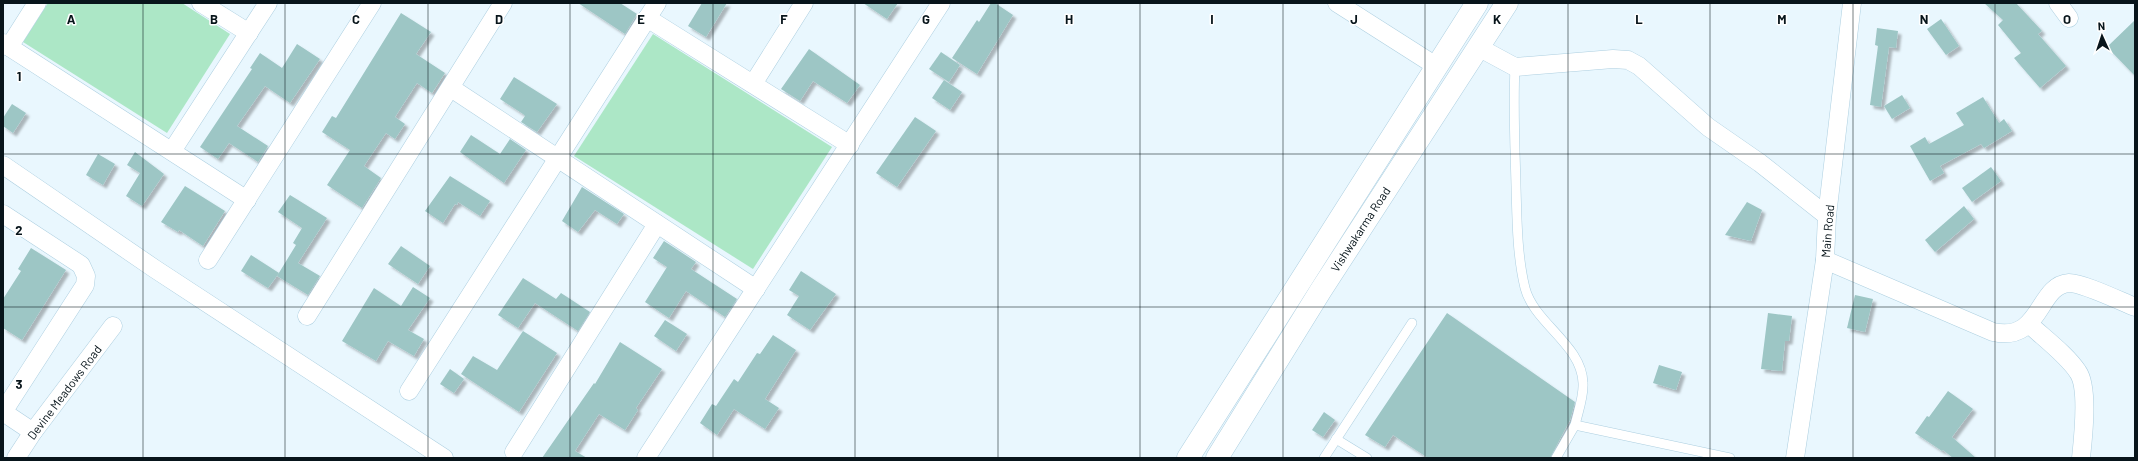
<svg xmlns="http://www.w3.org/2000/svg" width="2138" height="461" viewBox="0 0 2138 461" font-family="Barlow,sans-serif">
	<defs>
		<filter id="shadow"><feDropShadow dx="3.5" dy="3.5" stdDeviation="1" flood-color="#0004"/></filter>
	</defs>
	<rect width="100%" height="100%" fill="#e9f7fe"/>
	<g fill="#ace7c6">
		<polygon points="48,3 182,3 230,34 167,133 23,42"/>
		<polygon points="653,34 832,147 753,269 574,156"/>
	</g>
	<g fill="#9dc6c5" filter="url(#shadow)">
		<polygon points="578,3 620,3 637,14 625,34"/>
		<polygon points="702,3 727,3 706,37 688,26"/>
		<polygon points="863,3 898,3 887,19"/>
		<polygon points="991,3 995,3 1013,15 977,74 952,58 977,20 979,22"/>
		<polygon points="1984,3 2016,3 2042,31 2038,34 2066,66 2040,88 2014,58 2021,53 1998,25 2003,20"/>
		<polygon points="401,13 431,32 416,54 445,73 432,93 417,83 395,117 405,124 395,139 386,133 364,166 381,178 362,208 327,185 350,150 322,132 332,116 336,118"/>
		<polygon points="1941,19 1959,46 1946,55 1927,29"/>
		<polygon points="2135,20 2135,76 2107,47"/>
		<polygon points="1877,28 1898,31 1896,48 1889,47 1881,107 1870,105 1878,46 1875,45"/>
		<polygon points="297,44 320,59 290,103 265,86 237,126 268,146 258,162 229,143 218,159 200,147 252,69 250,68 260,53 282,68"/>
		<polygon points="809,49 860,85 847,103 813,81 800,101 781,89"/>
		<polygon points="941,52 960,65 949,82 929,69"/>
		<polygon points="514,77 557,104 537,132 521,122 525,116 523,114 500,99"/>
		<polygon points="944,80 962,92 950,110 932,98"/>
		<polygon points="1902,95 1910,108 1892,119 1884,106"/>
		<polygon points="1983,97 1999,123 2004,119 2012,131 1984,148 1981,144 1940,166 1944,173 1930,181 1910,146 1925,137 1929,144 1964,125 1956,113"/>
		<polygon points="12,104 26,113 13,133 3,126 3,118"/>
		<polygon points="915,117 936,131 897,187 876,173"/>
		<polygon points="471,135 500,154 510,139 526,150 504,183 460,152"/>
		<polygon points="135,152 164,174 142,206 126,196 140,173 127,165"/>
		<polygon points="98,154 115,164 103,185 86,175"/>
		<polygon points="1991,167 2001,181 1972,202 1962,188"/>
		<polygon points="450,176 490,201 480,216 458,202 457,205 455,204 443,223 425,211"/>
		<polygon points="185,186 225,211 203,246 179,230 178,232 161,222"/>
		<polygon points="582,187 624,214 617,224 595,210 578,232 562,221"/>
		<polygon points="290,195 327,218 298,263 320,276 308,295 277,276 296,245 293,243 302,228 278,212"/>
		<polygon points="1747,202 1762,210 1751,241 1725,235"/>
		<polygon points="1964,206 1974,219 1935,252 1925,240"/>
		<polygon points="664,241 696,262 691,269 737,299 725,317 686,291 669,318 645,302 667,267 653,258"/>
		<polygon points="401,246 430,266 418,284 388,264"/>
		<polygon points="31,248 66,270 22,340 3,328 3,299 21,271 18,269"/>
		<polygon points="251,255 279,273 268,288 241,271"/>
		<polygon points="801,271 836,294 810,330 787,315 799,296 789,290"/>
		<polygon points="523,278 556,299 561,293 590,312 578,331 535,303 518,328 498,315"/>
		<polygon points="413,287 430,298 408,330 424,339 414,356 388,341 376,361 342,341 374,288 401,306"/>
		<polygon points="1855,295 1873,299 1865,332 1847,328"/>
		<polygon points="1447,313 1575,402 1570,420 1550,458 1428,458 1393,435 1385,447 1365,435"/>
		<polygon points="1768,313 1792,316 1789,341 1785,341 1782,371 1761,369"/>
		<polygon points="665,320 687,334 676,351 654,336"/>
		<polygon points="523,331 557,353 519,412 461,374 473,356 497,370"/>
		<polygon points="773,335 796,350 765,399 779,408 765,429 734,409 717,435 700,423 712,404 716,406 734,379 738,382 757,353 760,354"/>
		<polygon points="620,342 662,369 636,408 638,410 625,430 599,414 575,451 587,458 542,458 594,383 595,384"/>
		<polygon points="1659,365 1682,372 1676,390 1653,383"/>
		<polygon points="450,369 464,379 454,393 440,384"/>
		<polygon points="1948,391 1973,409 1952,437 1976,458 1953,458 1943,450 1942,451 1915,433 1927,416 1929,417"/>
		<polygon points="1324,412 1335,420 1323,437 1312,430"/>
	</g>
	<g fill="none" stroke-linecap="round" stroke-linejoin="round">
		<defs>
			<g id="lane">
				<path d="M 1515,67 C 1513,107 1515,146 1516,186 C 1517,220 1517,255 1525,288 C 1534,323 1582,345 1583,383 C 1584,396 1578,412 1575,425"/>
				<polyline points="1336,439 1367,458"/>
				<polyline points="1324,458 1412,323"/>
				<polyline points="1556,458 1575,425 1730,458"/>
			</g>
			<g id="street">
				<polyline points="201,3 249,33"/>
				<polyline points="1337,3 1436,66"/>
				<polyline points="2058,3 2069,18"/>
				<polyline points="647,18 850,145"/>
				<polyline points="3,43 247,200"/>
				<polyline points="9,47 37,3"/>
				<polyline points="1478,47 1515,67 1613,59 1628,60 1639,66 1708,127 1760,163 1827,216"/>
				<polyline points="753,84 804,3"/>
				<polyline points="451,88 756,289"/>
				<polyline points="172,151 268,3"/>
				<polyline points="3,165 155,269 444,458"/>
				<polyline points="3,214 81,265 86,276 85,285 3,412"/>
				<polyline points="208,260 372,3"/>
				<path d="M 1825,260 L 1993,332 C 2042,343 2037,285 2069,283 C 2083,283 2120,301 2135,307"/>
				<polyline points="307,316 503,3"/>
				<path d="M 2029,324 C 2044,338 2067,355 2078,372 C 2089,388 2083,439 2081,458"/>
				<polyline points="409,391 657,3"/>
				<polyline points="3,412 33,432"/>
				<polyline points="514,452 657,224"/>
				<polyline points="16,458 33,432 113,326"/>
				<polyline points="646,458 941,3"/>
				<polyline points="1795,458 1825,260 1827,216 1852,3"/>
			</g>
			<g id="secondary">
				<polyline points="1188,458 1477,3"/>
				<polyline points="1217,458 1321,290 1507,3"/>
			</g>
		</defs>
		<use href="#lane" stroke="#adcfe0" stroke-width="10"/>
		<use href="#street" stroke="#adcfe0" stroke-width="19"/>
		<use href="#secondary" stroke="#adcfe0" stroke-width="23"/>
		<use href="#lane" stroke="#fff" stroke-width="9"/>
		<use href="#street" stroke="#fff" stroke-width="18"/>
		<use href="#secondary" stroke="#fff" stroke-width="22"/>
	</g>
	<path fill="none" stroke="#08151b" stroke-width="1" stroke-opacity="0.55" d="M 143,3 L 143,458M 285,3 L 285,458M 428,3 L 428,458M 570,3 L 570,458M 713,3 L 713,458M 855,3 L 855,458M 998,3 L 998,458M 1140,3 L 1140,458M 1283,3 L 1283,458M 1425,3 L 1425,458M 1568,3 L 1568,458M 1710,3 L 1710,458M 1853,3 L 1853,458M 1995,3 L 1995,458M 3,154 L 2135,154M 3,307 L 2135,307"/>
	<g text-anchor="middle" dominant-baseline="central" stroke-width="3" stroke-linejoin="round" paint-order="stroke">
		<g font-size="12" fill="#08151b" stroke="#fff">
			<text transform="translate(1360 229) rotate(-57)">Vishwakarma Road</text>
			<text transform="translate(1827 231) rotate(-85)">Main Road</text>
			<text transform="translate(64 392) rotate(-53)">Devine Meadows Road</text>
		</g>
	</g>
	<g font-size="13" text-anchor="middle" font-weight="bold" fill="#08151b" stroke="#fff" stroke-width="3" stroke-linejoin="round" paint-order="stroke">
		<text x="71" y="24">A</text>
		<text x="214" y="24">B</text>
		<text x="356" y="24">C</text>
		<text x="499" y="24">D</text>
		<text x="641" y="24">E</text>
		<text x="784" y="24">F</text>
		<text x="926" y="24">G</text>
		<text x="1069" y="24">H</text>
		<text x="1212" y="24">I</text>
		<text x="1354" y="24">J</text>
		<text x="1497" y="24">K</text>
		<text x="1639" y="24">L</text>
		<text x="1782" y="24">M</text>
		<text x="1924" y="24">N</text>
		<text x="2067" y="24">O</text>
		<text x="19" y="81">1</text>
		<text x="19" y="235">2</text>
		<text x="19" y="389">3</text>
	</g>
	<rect width="2138" height="461" fill="none" stroke="#08151b" stroke-width="8"/>
	<g transform="translate(2102 36) rotate(357)" stroke="#ffffff" stroke-width="3" paint-order="stroke">
	<path d="M0-3L7 15L0 10L-7 15Z" fill="#08151b"/>
	<text y="-6" font-size="11" font-weight="bold" text-anchor="middle" fill="#08151b">N</text>
	</g>
</svg>
